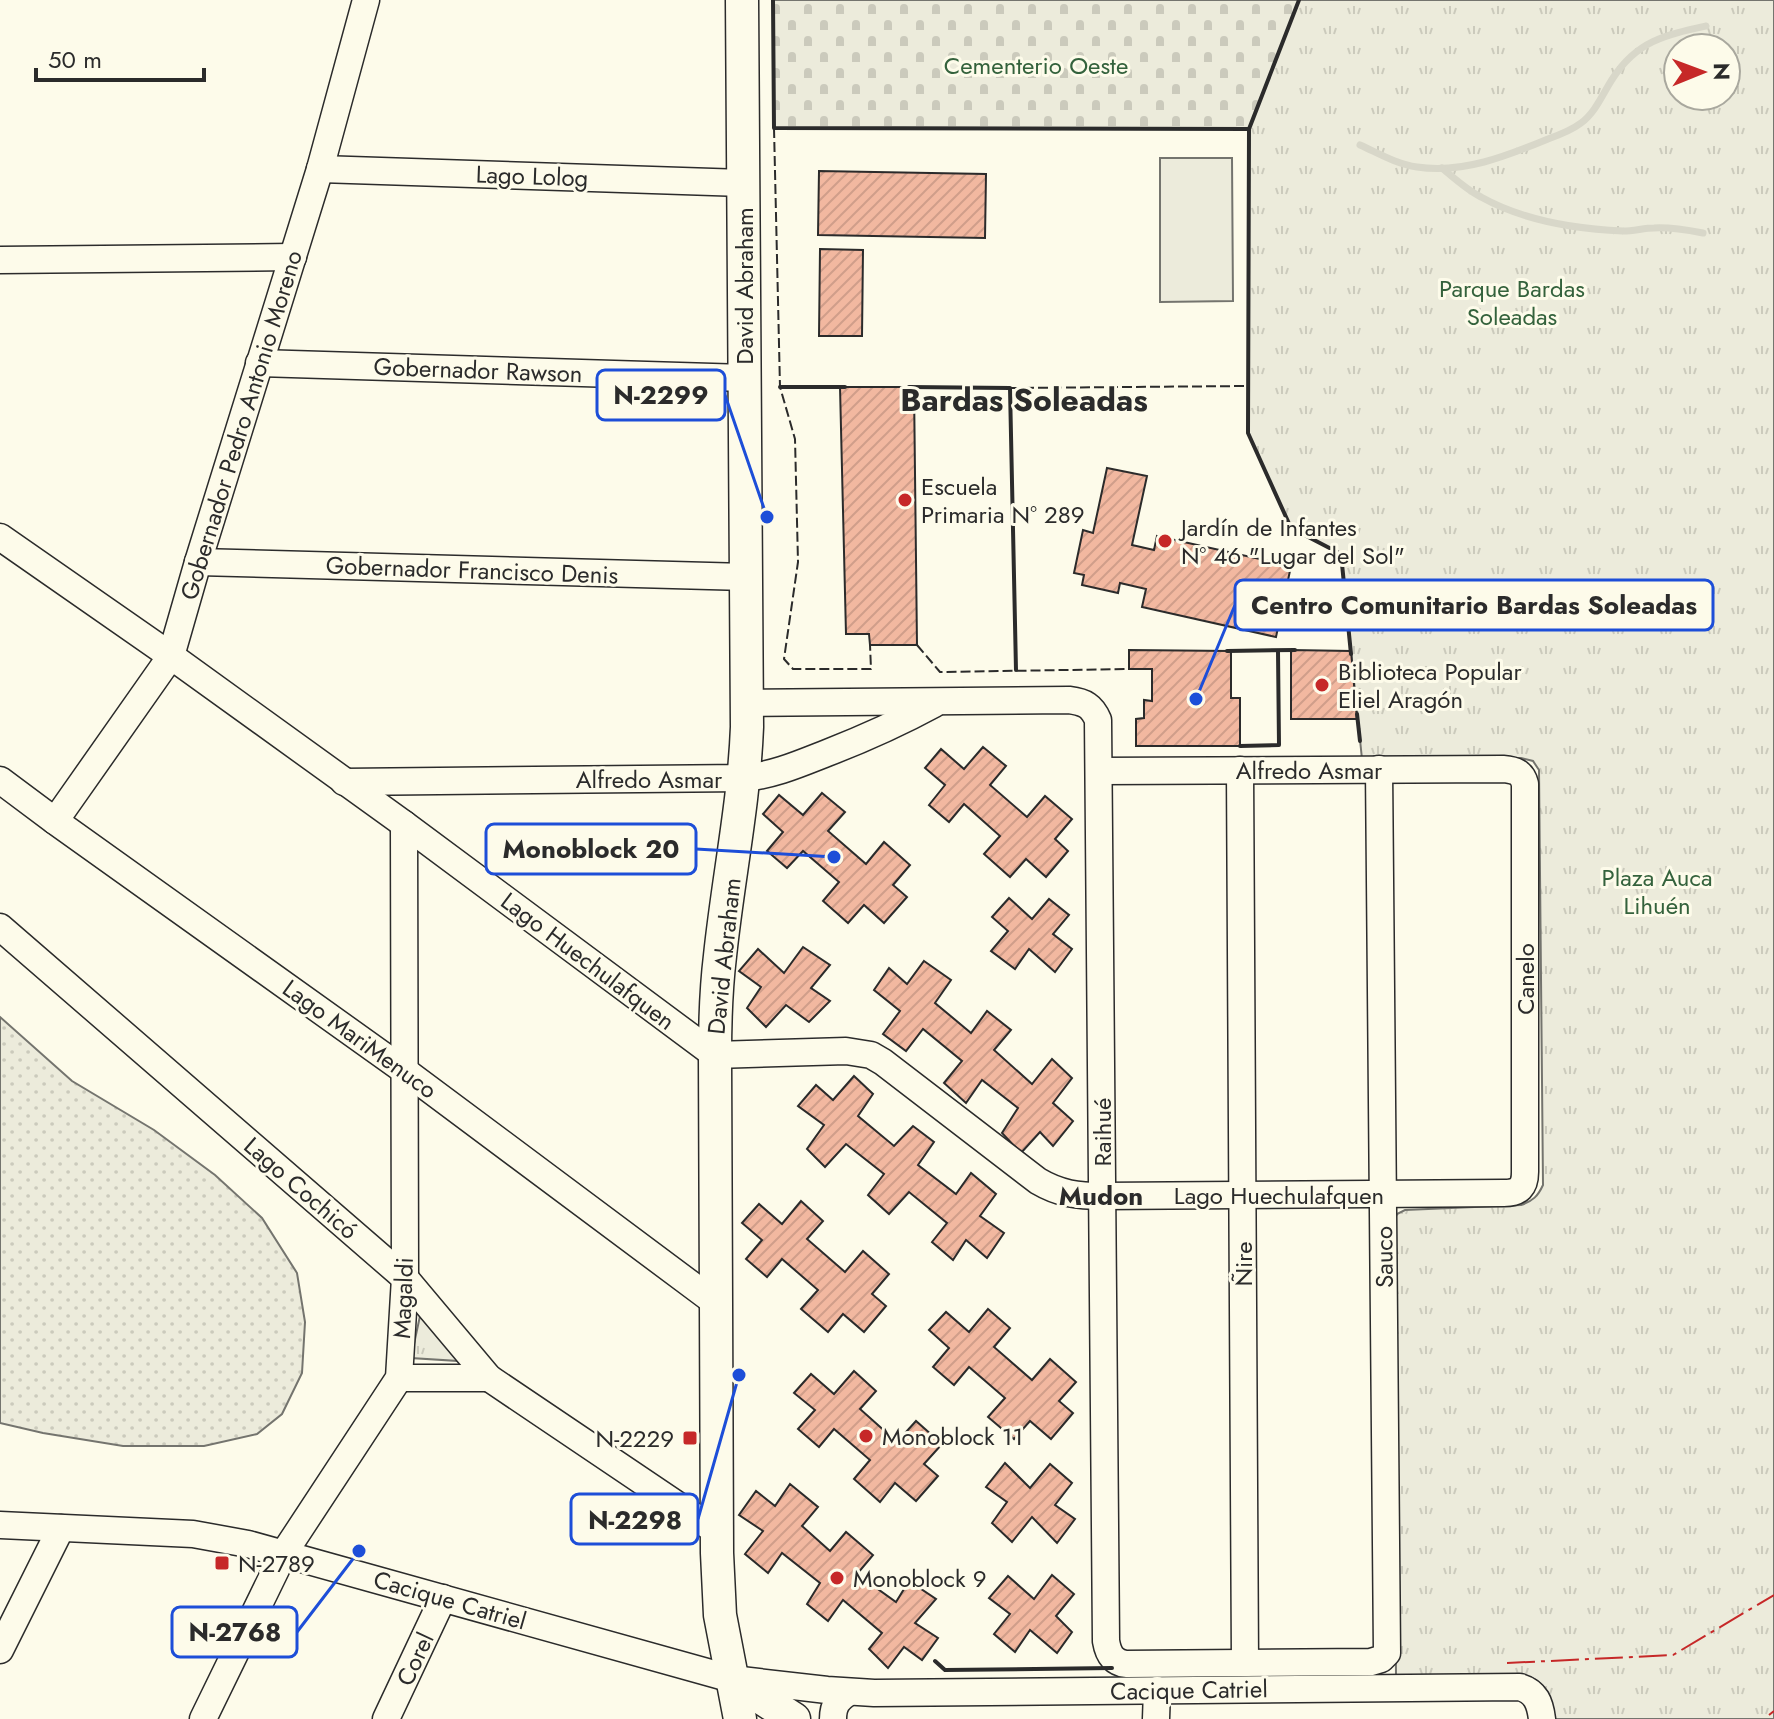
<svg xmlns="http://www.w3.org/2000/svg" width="1774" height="1719" viewBox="0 0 1774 1719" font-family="Jost,sans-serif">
	<defs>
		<pattern id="grass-dots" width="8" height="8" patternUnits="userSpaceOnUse" patternTransform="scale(2)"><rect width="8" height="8" fill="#ecebdb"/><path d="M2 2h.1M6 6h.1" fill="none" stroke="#cbcabc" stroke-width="1.8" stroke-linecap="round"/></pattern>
		<pattern id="cemetery-stones" width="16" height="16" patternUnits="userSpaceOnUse" patternTransform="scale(2)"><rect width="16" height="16" fill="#ecebdb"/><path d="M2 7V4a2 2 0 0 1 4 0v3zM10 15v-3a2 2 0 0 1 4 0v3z" fill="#cbcabc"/></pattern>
		<pattern id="park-tufts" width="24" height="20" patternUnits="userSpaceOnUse" patternTransform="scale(2)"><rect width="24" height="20" fill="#ecebdb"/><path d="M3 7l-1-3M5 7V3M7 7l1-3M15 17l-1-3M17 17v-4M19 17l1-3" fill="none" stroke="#cbcabc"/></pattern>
		<pattern id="building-hatch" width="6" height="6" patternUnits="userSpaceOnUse" patternTransform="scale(2)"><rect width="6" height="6" fill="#f2b8a0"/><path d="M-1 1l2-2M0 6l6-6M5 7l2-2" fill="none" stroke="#d09e8a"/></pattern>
	</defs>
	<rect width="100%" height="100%" fill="#fdfbea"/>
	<polygon fill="url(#grass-dots)" stroke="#74746e" stroke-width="2" points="0,1017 72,1081 154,1130 215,1175 262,1218 297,1273 305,1322 302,1373 282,1414 257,1434 204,1446 123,1446 43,1433 0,1423"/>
	<polygon fill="url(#cemetery-stones)" stroke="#74746e" stroke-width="2" points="773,0 1299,0 1249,129 774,128"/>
	<g fill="url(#park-tufts)" stroke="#74746e" stroke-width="2" fill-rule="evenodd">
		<path d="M 1299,0 L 1774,0 L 1774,1719 L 1554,1719 C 1552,1701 1548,1684 1530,1677 L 1396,1678 L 1393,1223 L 1397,1214 L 1405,1210 L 1521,1205 C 1533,1201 1538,1196 1543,1185 L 1539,770 L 1533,761 L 1521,758 L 1362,759 L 1341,554 L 1291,528 L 1248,433 L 1249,129 ZM 1678,48 L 1726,48 L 1726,96 L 1678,96 Z"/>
		<polygon points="420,1316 459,1361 411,1358"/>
	</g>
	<polygon fill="#ecebdb" stroke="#74746e" stroke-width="2" points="1160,158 1232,158 1233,301 1160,302"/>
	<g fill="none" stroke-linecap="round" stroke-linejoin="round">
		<g stroke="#d8d7c9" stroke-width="7">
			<path d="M 1360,145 C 1378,153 1396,164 1417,167 C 1462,174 1507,156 1548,139 C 1559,135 1572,130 1581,123 C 1596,112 1603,93 1613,78 C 1637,41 1665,35 1706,26"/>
			<path d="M 1442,168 C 1454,178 1467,190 1481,197 C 1524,221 1576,229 1623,231 C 1634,231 1644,228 1654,228 C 1670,227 1687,230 1703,233"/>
		</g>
	</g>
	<g fill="url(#building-hatch)" stroke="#2b2b2b" stroke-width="2">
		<polygon points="819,171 986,174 985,238 818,235"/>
		<polygon points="820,249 863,250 862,336 819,336"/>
		<polygon points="840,387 914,387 917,645 870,645 869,634 846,634"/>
		<polygon points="1107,468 1147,476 1132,545 1154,550 1157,536 1291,566 1276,637 1142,607 1146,589 1120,583 1118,593 1082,585 1084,575 1074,573 1083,530 1093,533"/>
		<polygon points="1129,650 1231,651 1231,698 1240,698 1240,746 1136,746 1136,719 1144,718 1144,700 1152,701 1152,669 1129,669"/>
		<polygon points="1291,650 1351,651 1357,719 1291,719"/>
		<polygon points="983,747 1006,766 990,785 1027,817 1045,796 1072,819 1055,839 1068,851 1046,877 1026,859 1010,877 984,854 1000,836 964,804 949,822 929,805 945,785 925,768 941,749 964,769"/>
		<polygon points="822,793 845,812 828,831 866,864 884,842 910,865 893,885 907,897 884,923 864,905 848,923 823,901 839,882 803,851 787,868 767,851 783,832 763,814 779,795 803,815"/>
		<polygon points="1009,898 1032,919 1049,899 1069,915 1053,934 1072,949 1055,972 1029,949 1015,969 991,951 1008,931 992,917"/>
		<polygon points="803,947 830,965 811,988 830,1001 809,1022 786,1005 766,1027 747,1008 761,987 739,971 758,949 784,973"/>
		<polygon points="924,961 951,980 935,1003 971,1033 987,1011 1011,1030 994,1050 1032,1084 1052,1059 1072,1078 1053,1103 1073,1121 1053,1146 1040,1132 1021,1153 1002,1133 1018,1108 982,1080 966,1103 944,1083 962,1061 923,1029 906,1051 883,1034 900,1011 874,990 889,968 907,984"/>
		<polygon points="854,1076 873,1094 858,1116 894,1146 913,1126 934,1142 918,1165 956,1194 971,1173 996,1194 980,1216 1004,1233 987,1258 966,1240 953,1260 932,1242 947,1223 909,1192 889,1214 868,1195 884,1174 846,1144 825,1167 807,1149 824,1125 798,1106 816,1085 833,1100"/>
		<polygon points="801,1201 823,1221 807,1239 845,1272 863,1251 889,1274 872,1294 886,1306 864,1332 843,1314 828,1332 801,1309 818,1290 782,1259 767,1277 746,1259 762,1240 742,1223 759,1204 782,1224"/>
		<polygon points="988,1309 1010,1328 994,1347 1032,1380 1050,1359 1076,1382 1059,1401 1073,1413 1051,1439 1030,1421 1014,1439 988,1417 1005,1398 969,1367 954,1385 933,1367 949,1348 929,1330 946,1312 969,1332"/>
		<polygon points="854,1371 876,1391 860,1409 897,1442 916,1421 942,1444 924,1464 938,1476 916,1501 895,1483 880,1502 854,1479 870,1460 834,1429 819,1447 798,1429 815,1410 794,1393 811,1374 834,1394"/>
		<polygon points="1005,1463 1030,1488 1050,1464 1072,1483 1055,1505 1075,1519 1057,1543 1032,1517 1012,1542 992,1523 1007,1502 986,1487"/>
		<polygon points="790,1484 818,1507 802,1526 830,1551 846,1532 873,1555 857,1574 896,1602 909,1581 936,1599 915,1623 938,1638 922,1660 904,1647 888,1668 869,1649 882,1633 843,1600 828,1621 807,1604 820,1583 782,1553 768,1573 745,1554 763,1531 739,1515 756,1491 775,1506"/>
		<polygon points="1052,1575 1074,1594 1056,1616 1072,1632 1057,1653 1030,1630 1015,1652 994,1634 1010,1614 989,1598 1008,1576 1034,1599"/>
	</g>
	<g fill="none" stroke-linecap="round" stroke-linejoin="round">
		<defs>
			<g id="minor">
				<polyline points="320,169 743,183"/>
				<polyline points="0,260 293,257"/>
				<polyline points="259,363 745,378"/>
				<path d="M 0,537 L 171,656 L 404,824 L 715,1055 L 846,1051 L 871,1055 L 883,1062 L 1038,1181 C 1060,1194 1078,1196 1103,1196 L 1504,1193 C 1519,1193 1525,1187 1525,1172 L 1525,784 C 1522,772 1515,770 1503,769 L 1099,771"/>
				<polyline points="198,562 746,577"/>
				<path d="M 747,703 L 1069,700 C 1085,702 1092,706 1098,720 L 1106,1641 C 1108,1653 1112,1662 1126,1664 L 1371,1662 L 1381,1659 L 1387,1653 L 1379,769"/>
				<polyline points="1240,770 1245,1663"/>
				<polyline points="0,780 55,821 405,1071 716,1303"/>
				<path d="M 344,782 L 744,778 C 774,775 799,764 827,753 C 863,739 899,723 934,704"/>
				<polyline points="55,821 171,656 198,562 320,169 366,0"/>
				<polyline points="0,927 405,1278 489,1378 716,1531"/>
				<polyline points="399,1378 489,1378"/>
				<path d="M 0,1525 L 193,1534 L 248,1544 L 732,1679 L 827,1690 L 874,1693 L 1520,1687 C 1536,1692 1540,1703 1542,1719"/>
				<polyline points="0,1650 61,1528"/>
				<polyline points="203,1719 284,1553 399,1378 405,1278 404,824"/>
				<polyline points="386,1719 443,1598"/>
				<path d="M 833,1719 C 833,1705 838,1699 849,1692"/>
				<polyline points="1156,1719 1157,1690"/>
			</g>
			<g id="major">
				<polyline points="732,1679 794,1719"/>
				<path d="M 740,1719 L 720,1615 L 717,1553 L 715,1055 C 715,1022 716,989 720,956 C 728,879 744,804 747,727 L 742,0"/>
			</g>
		</defs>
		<use href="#minor" stroke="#2b2b2b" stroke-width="29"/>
		<use href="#major" stroke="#2b2b2b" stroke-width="35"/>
		<use href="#minor" stroke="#fdfbea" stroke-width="26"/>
		<use href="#major" stroke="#fdfbea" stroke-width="32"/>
		<g stroke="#2b2b2b" stroke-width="2" stroke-dasharray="10 4" stroke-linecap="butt">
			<polyline points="774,128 780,387 795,439 798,562 784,659 793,669 871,669 870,645"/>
			<polyline points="1010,388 1248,386"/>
			<polyline points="917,645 940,672 1129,669"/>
		</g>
		<g stroke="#2b2b2b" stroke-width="4">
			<polyline points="773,0 774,128 1249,129"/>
			<polyline points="1299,0 1249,129 1248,433 1291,528 1341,554 1351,654"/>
			<polyline points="780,387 845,387"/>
			<polyline points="909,387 1010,388 1016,670"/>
			<polyline points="1227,651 1295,650"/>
			<polyline points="1357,714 1360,741"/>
			<polyline points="1240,746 1279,745 1278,651"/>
			<polyline points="935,1661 945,1670 1112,1668"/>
		</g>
		<g stroke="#c62828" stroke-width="2" stroke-dasharray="28 6 4 6" stroke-linecap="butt">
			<polyline points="1507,1663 1673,1655 1774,1595"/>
			<polyline points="1769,1715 1774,1711"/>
		</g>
	</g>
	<g fill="#c62828" stroke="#fdfbea" stroke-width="3">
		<circle cx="905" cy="500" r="8"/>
		<circle cx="1165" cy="541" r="8"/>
		<circle cx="1322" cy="685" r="8"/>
		<circle cx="866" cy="1436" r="8"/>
		<rect x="682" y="1430" width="16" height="16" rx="4"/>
		<rect x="214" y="1555" width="16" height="16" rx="4"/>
		<circle cx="837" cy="1578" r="8"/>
	</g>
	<g text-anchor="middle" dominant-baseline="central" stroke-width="6" stroke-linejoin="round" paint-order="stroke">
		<g font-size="24" fill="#34623c" stroke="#fdfbea">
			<text x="1036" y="65">Cementerio Oeste</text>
			<text x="1512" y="288">Parque Bardas<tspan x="1512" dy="28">Soleadas</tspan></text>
			<text x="1657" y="877">Plaza Auca<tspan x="1657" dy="28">Lihuén</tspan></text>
		</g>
		<g font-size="24" fill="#2b2b2b" stroke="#fdfbea">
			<text transform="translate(532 176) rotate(2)">Lago Lolog</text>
			<text transform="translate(744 286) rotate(-90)">David Abraham</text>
			<text transform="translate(478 370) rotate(2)">Gobernador Rawson</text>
			<text transform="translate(241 425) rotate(-73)">Gobernador Pedro Antonio Moreno</text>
			<text transform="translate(472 570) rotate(2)">Gobernador Francisco Denis</text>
			<text x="1309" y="770">Alfredo Asmar</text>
			<text x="649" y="779">Alfredo Asmar</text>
			<text transform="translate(724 956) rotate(-84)">David Abraham</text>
			<text transform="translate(588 961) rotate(37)">Lago Huechulafquen</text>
			<text transform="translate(1525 979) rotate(-90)">Canelo</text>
			<text transform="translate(360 1039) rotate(36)">Lago MariMenuco</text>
			<text transform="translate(1102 1132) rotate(-90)">Raihué</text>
			<text transform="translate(301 1188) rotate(41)">Lago Cochicó</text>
			<text x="1279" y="1195">Lago Huechulafquen</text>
			<text transform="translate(1384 1257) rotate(-91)">Sauco</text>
			<text transform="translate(1243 1264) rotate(-90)">Ñire</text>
			<text transform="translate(403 1298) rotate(-88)">Magaldi</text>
			<text transform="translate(450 1600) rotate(16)">Cacique Catriel</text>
			<text transform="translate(415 1659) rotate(-65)">Corel</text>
			<text transform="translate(1189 1690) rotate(-1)">Cacique Catriel</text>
		</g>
		<g font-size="24" fill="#2b2b2b" stroke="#fdfbea" text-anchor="start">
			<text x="921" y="486">Escuela<tspan x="921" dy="28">Primaria N° 289</tspan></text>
			<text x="1181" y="527">Jardín de Infantes<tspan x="1181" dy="28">N° 46 "Lugar del Sol"</tspan></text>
			<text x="1338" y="671">Biblioteca Popular<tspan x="1338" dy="28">Eliel Aragón</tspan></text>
			<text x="882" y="1436">Monoblock 11</text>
			<text x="674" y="1438" text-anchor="end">N-2229</text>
			<text x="238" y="1563">N-2789</text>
			<text x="853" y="1578">Monoblock 9</text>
		</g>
		<g font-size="26" font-weight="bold" fill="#2b2b2b" stroke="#fdfbea">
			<text x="1101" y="1196">Mudon</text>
		</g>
		<g font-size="32" font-weight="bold" fill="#2b2b2b" stroke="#fdfbea">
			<text x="1024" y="400">Bardas Soleadas</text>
		</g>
	</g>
	<path fill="none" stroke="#1d4ed8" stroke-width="3" d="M767 517L725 395M1196 699L1235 605M834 857L696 849M739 1375L698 1519M359 1551L297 1632"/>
	<g fill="#1d4ed8" stroke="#fdfbea" stroke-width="3">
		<circle cx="767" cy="517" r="8"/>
		<circle cx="1196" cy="699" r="8"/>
		<circle cx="834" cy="857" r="8"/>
		<circle cx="739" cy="1375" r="8"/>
		<circle cx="359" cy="1551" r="8"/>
	</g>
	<g fill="#fdfbea" stroke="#1d4ed8" stroke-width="3">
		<rect x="597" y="370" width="128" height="50" rx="8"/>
		<rect x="1235" y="580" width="478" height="50" rx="8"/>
		<rect x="486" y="824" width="210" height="50" rx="8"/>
		<rect x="571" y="1494" width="127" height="50" rx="8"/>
		<rect x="172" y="1607" width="125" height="50" rx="8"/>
	</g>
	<g font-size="26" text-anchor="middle" font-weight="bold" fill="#2b2b2b">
		<text x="661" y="404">N-2299</text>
		<text x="1474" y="614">Centro Comunitario Bardas Soleadas</text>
		<text x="591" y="858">Monoblock 20</text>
		<text x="635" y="1529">N-2298</text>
		<text x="235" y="1641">N-2768</text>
	</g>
	<g transform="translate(1702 72) rotate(89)"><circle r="38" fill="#fdfbea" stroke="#a9a89e" stroke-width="2"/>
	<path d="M0-6L14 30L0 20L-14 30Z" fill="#c62828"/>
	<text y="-12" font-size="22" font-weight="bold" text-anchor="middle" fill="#2b2b2b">N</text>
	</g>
	<path d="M36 68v12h168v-12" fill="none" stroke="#2b2b2b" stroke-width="4"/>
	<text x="48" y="68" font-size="24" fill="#2b2b2b" stroke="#fdfbea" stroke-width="6" paint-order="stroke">50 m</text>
</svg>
